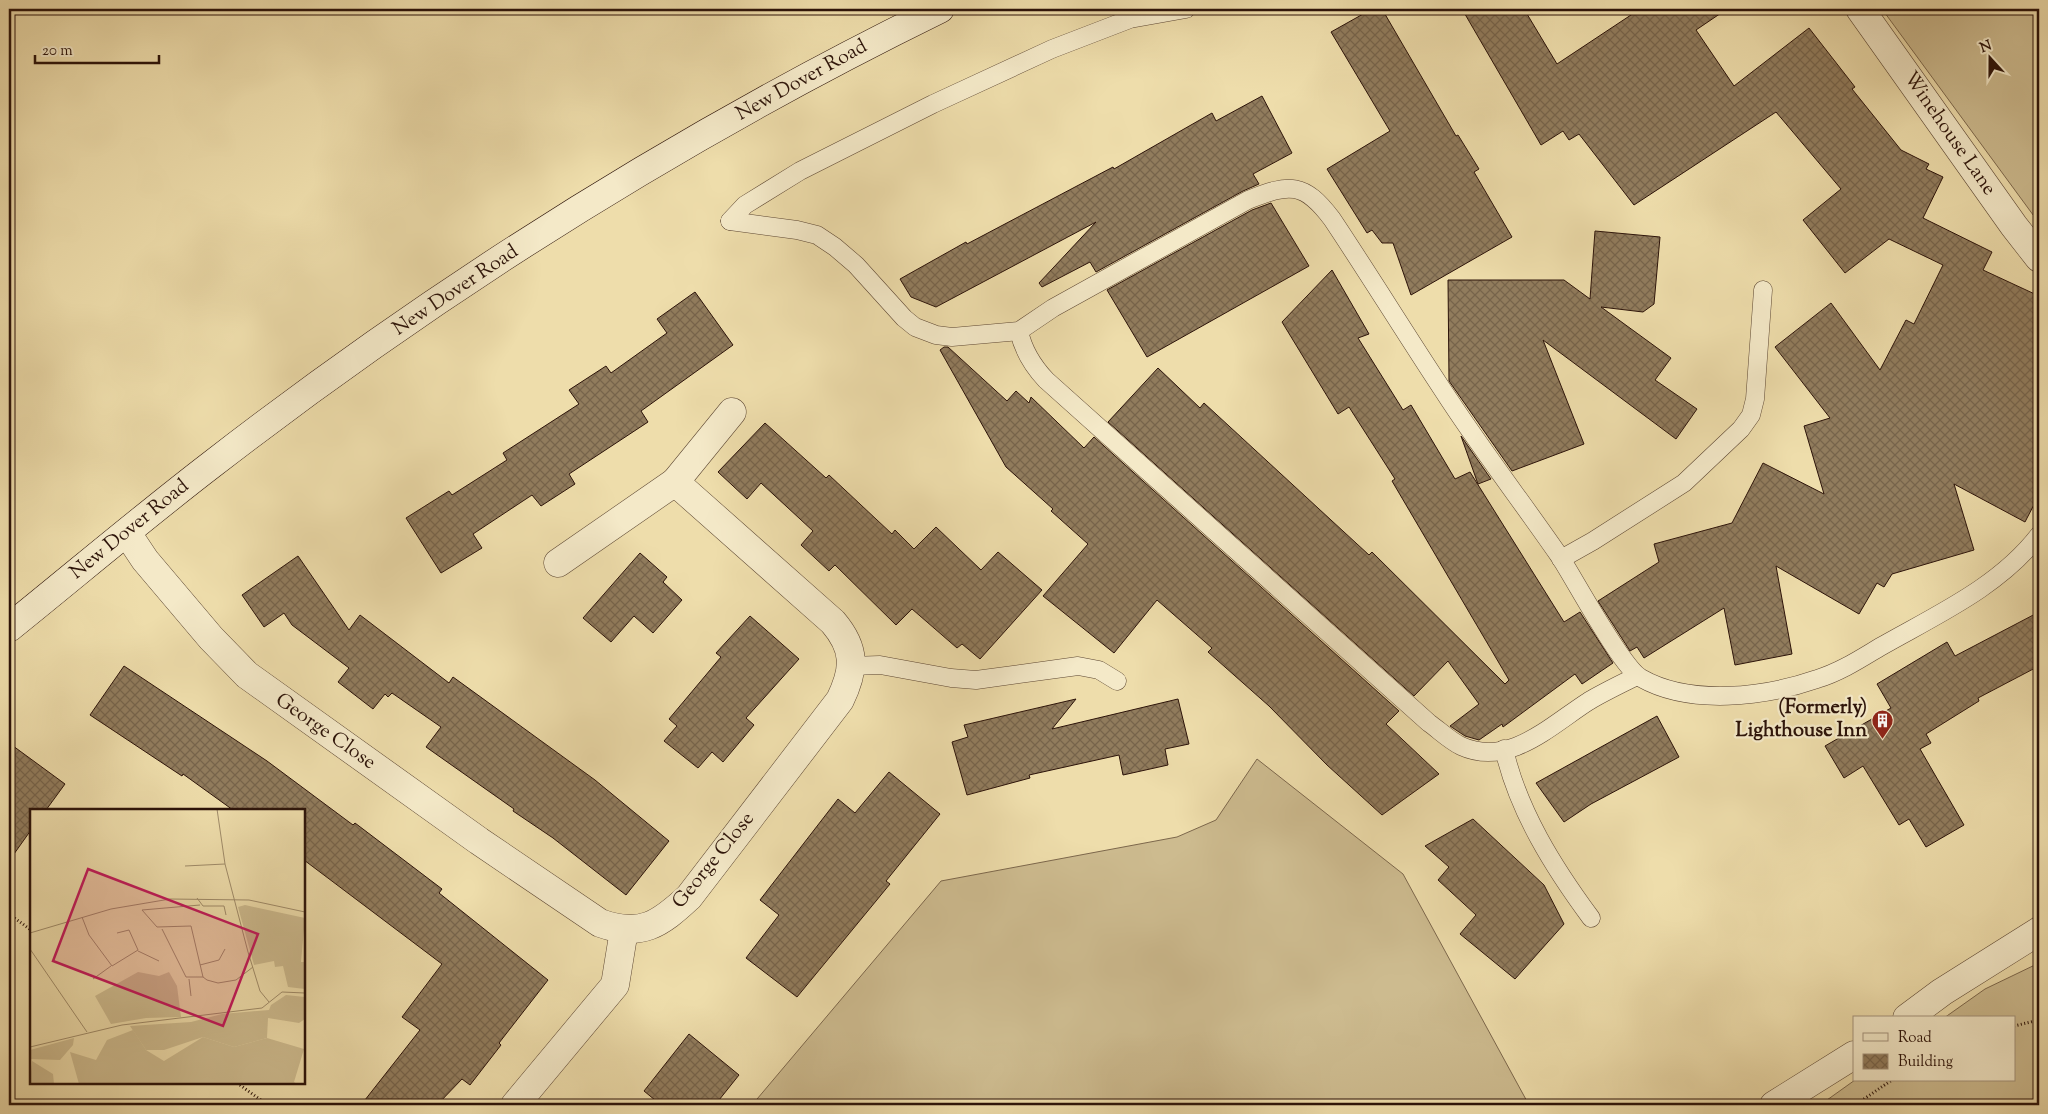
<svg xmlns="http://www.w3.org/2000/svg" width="2048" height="1114" viewBox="0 0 2048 1114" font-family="'Sorts Mill Goudy',serif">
	<defs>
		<pattern id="building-cross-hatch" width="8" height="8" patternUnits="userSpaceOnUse" patternTransform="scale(1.25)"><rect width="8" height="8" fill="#917c5d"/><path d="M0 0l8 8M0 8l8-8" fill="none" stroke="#77644b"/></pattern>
	</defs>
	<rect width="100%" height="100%" fill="#eeddab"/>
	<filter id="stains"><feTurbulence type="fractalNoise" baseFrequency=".004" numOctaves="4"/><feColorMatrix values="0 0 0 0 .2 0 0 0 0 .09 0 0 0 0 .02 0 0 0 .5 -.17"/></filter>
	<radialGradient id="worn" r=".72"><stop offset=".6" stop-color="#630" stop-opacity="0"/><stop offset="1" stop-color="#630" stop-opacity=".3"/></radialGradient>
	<g fill="#cdbb8f" stroke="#7c674c">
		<polygon points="1882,9 2039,9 2039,224 2039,223"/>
		<polygon points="1257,759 1403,874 1529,1105 752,1105 941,881 1177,837 1216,820"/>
		<polygon points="2039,963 2039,1105 1820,1105 1855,1080 2014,1080 2014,1018 1944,1018 1985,989"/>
	</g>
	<g fill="url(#building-cross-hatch)" stroke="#2c1309">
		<polygon points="1372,9 1382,9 1456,136 1458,135 1479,169 1474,172 1512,237 1411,295 1393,243 1382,243 1372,230 1367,233 1327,169 1390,131 1331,32"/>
		<polygon points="1462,9 1524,9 1557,64 1640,9 1727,9 1696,30 1734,86 1809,28 1855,87 1852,89 1901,150 1929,164 1926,169 1943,177 1923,218 1992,252 1983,270 2039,296 2039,495 2025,522 1954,484 1974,550 1892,574 1884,587 1877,583 1859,614 1776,566 1792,654 1735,665 1724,608 1644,658 1637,647 1630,651 1598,601 1659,562 1654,544 1732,523 1763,463 1824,494 1804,426 1830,418 1775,347 1831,303 1880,370 1906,320 1914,324 1943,265 1889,239 1845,273 1803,220 1841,189 1776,112 1634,205 1579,134 1569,140 1563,131 1541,145"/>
		<polygon points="1262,96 1292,153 1253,174 1259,184 1243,191 1096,272 1090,262 1042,287 1039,283 1096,222 936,307 911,297 900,279 966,242 967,244 1113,167 1114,169 1212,113 1216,121"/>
		<polygon points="1271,203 1309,266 1147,357 1107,290 1252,210"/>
		<polygon points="1595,231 1660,237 1654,304 1643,312 1601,307 1671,358 1655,380 1697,409 1676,439 1543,340 1584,444 1512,471 1449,381 1448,280 1564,280 1590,299"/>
		<polygon points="1332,270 1369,334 1358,338 1403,410 1411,405 1455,479 1470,472 1564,622 1580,612 1613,663 1582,684 1575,674 1503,727 1502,724 1479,740 1465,736 1450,726 1479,704 1448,661 1414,696 1108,422 1158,368 1200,408 1204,403 1369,555 1372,552 1505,684 1509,680 1392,481 1395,479 1349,407 1338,414 1282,322"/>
		<polygon points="695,292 733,345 641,411 648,422 569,474 575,484 541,506 532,495 473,534 482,548 441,573 406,518 449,491 452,495 507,460 503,453 579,404 569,390 606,366 611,373 667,333 657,319"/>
		<polygon points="944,347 948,347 1007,401 1016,391 1029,403 1031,397 1084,448 1094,437 1399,711 1386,724 1439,774 1382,815 1327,765 1269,706 1208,652 1212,648 1157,600 1114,653 1043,596 1088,544 1051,511 1053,509 1006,467 940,350"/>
		<polygon points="765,423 826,478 829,475 892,534 895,530 914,549 936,527 981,570 998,552 1042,590 980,659 962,644 957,648 912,609 896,625 835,565 829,571 801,545 813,531 761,483 747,499 718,472"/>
		<polygon points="1461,436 1468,446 1491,479 1478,484"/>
		<polygon points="640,553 667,577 663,582 682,600 653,633 634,616 611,642 583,618"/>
		<polygon points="298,556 349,630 360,615 449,683 453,677 595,780 669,841 626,895 553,838 513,811 514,809 426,747 441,727 392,693 388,697 385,694 373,709 338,682 349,668 292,625 284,613 264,627 242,595"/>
		<polygon points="2039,612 2039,666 1978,698 1979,701 1926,734 1931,743 1920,749 1964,825 1926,847 1909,819 1899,825 1863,766 1844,778 1825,746 1891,708 1877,684 1947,642 1955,656"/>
		<polygon points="750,616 799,659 746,718 754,725 723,762 712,752 698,768 664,741 677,726 669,719 721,657 716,653"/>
		<polygon points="124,666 267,761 353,825 355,823 442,889 439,893 548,980 499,1043 501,1045 470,1085 462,1079 437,1105 361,1105 420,1030 402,1017 442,964 304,860 304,810 233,810 183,774 182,776 90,715"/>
		<polygon points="1076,699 1052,729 1178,699 1189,744 1165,749 1168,765 1123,775 1119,755 1029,775 1030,778 967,795 952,742 968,737 964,725"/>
		<polygon points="1657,716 1679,757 1591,804 1564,822 1536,783"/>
		<polygon points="9,743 65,784 46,810 31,810 31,830 9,861"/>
		<polygon points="889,772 940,814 886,881 890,884 797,997 746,958 779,915 760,900 838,799 855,813"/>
		<polygon points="1473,819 1544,885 1564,924 1515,979 1460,934 1476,915 1438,880 1449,867 1425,846"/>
		<polygon points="689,1034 739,1075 715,1105 661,1105 644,1091"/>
	</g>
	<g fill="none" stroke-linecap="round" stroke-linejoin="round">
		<defs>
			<g id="service">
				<path d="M 730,221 L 797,230 L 817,235 L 835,247 L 856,265 L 904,318 L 915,327 L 936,335 L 952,337 L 1019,331 L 1053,308 L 1248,200 C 1290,183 1304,182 1332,219 C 1372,279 1410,341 1450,401 C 1485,454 1524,505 1560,557 C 1575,580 1622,668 1641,678 C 1690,706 1765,697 1817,679 C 1840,672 1860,659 1880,647 C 1936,615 1999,587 2039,535"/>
				<polyline points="730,221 745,205 800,171 933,104 1052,49 1130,19 1186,9"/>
				<path d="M 1019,331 C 1023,350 1032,365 1046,380 L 1429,723 C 1439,730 1449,740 1461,746 C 1509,768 1551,725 1589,701 C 1604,692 1621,684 1637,676"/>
				<polyline points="1561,559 1593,541 1684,483 1741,429 1751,415 1755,399 1763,290"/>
				<polyline points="851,666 880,665 951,678 976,680 1078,666 1099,670 1117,681"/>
				<path d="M 1504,749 C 1518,811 1554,868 1591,918"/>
			</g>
			<g id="minor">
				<polyline points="1860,9 2014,226 2039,258"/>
				<polyline points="675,482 732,412"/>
				<path d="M 127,533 L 145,560 L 211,638 L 247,675 L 479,841 L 600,923 C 641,938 660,924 689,897 L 840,700 C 855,669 856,649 833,622 L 675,482 L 558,563"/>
				<polyline points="1907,1018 1942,992 2039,931"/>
				<polyline points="515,1105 615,985 624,930"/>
				<polyline points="1774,1105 1854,1055"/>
			</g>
			<path id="secondary" d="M 9,628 C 76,574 142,518 211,465 C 437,290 683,135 940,9"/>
		</defs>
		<use href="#service" stroke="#5c4632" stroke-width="19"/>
		<use href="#minor" stroke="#5c4632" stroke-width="29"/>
		<use href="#secondary" stroke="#2c1309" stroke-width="29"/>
		<g stroke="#2c1309" stroke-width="3" stroke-dasharray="1 2.5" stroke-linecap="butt">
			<polyline points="9,914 31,930"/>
			<polyline points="2014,1026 2039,1020"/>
			<polyline points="237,1083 268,1105"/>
			<polyline points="1855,1105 1892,1080"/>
		</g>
		<use href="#service" stroke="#f4e9c8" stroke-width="18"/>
		<use href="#minor" stroke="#f4e9c8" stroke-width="28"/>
		<use href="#secondary" stroke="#f4e9c8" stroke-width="28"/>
	</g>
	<defs>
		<symbol id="building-pin" viewBox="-11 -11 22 30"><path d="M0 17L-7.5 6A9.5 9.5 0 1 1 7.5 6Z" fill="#8f2418" stroke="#f4e9c8"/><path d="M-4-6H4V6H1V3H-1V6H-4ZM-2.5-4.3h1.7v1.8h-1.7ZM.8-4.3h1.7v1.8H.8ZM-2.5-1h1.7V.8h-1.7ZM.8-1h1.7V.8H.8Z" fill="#fff"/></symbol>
	</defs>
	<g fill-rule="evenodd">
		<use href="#building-pin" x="1870" y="708" width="25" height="34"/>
	</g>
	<g text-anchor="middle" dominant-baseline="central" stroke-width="4.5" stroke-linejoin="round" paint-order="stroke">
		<g font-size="20" fill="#2c1309" stroke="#f4e9c8">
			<text transform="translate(802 81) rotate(-29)">New Dover Road</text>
			<text transform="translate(1949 134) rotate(55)">Winehouse Lane</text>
			<text transform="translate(456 291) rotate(-34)">New Dover Road</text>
			<text transform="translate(130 530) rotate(-39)">New Dover Road</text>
			<text transform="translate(325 732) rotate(35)">George Close</text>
			<text transform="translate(714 861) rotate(-51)">George Close</text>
		</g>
		<g font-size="20" font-weight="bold" fill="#2c1309" stroke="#f4e9c8" text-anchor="end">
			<text x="1867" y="708">(Formerly)<tspan x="1867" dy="23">Lighthouse Inn</tspan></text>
		</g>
	</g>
	<g transform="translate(30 809)">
		<rect width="275" height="275" fill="#eeddab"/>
		<path d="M 215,96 L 275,109 L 271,153 L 275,153 L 275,180 L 258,178 L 253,157 L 245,158 L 244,152 L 224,156 L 208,98 ZM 108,163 L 129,167 L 139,163 L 147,177 L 151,208 L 116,209 L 81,215 L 65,187 ZM 256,186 L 275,188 L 275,210 L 269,214 L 238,209 L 237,229 L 204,238 L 173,228 L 134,241 L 116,241 L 100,217 L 161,213 L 192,205 L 239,201 L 241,196 ZM 44,229 L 43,236 L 30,251 L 0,250 L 0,241 Z" fill="#cdbb8f"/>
		<path d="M 103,221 L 116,241 L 134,252 L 173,228 L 204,238 L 237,229 L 274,240 L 264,273 L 267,275 L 49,275 L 40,243 L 66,251 L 77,231 ZM 2,252 L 23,265 L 24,275 L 0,275 Z" fill="#cdbb8f"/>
		<path fill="none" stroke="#a08c6a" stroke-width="1" d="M 187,0 L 195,55 L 218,143 L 230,182 L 239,193M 155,57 L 195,55M 167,89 L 173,97 L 194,97 L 196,106M 112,101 L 127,118 L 161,117 L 173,168 L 177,171 L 188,174 L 206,171 L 223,158M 112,101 L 170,96M 52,108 L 59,126 L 82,157 L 108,141 L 99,121 L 87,124M 132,120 L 156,168 L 173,168M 0,124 L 81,100 L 140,90 L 219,91 L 275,103M 0,140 L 57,223M 108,142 L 129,152M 170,156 L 189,151 L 195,140M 63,170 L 81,157M 159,170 L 161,187M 0,238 L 92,216 L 232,199 L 252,183 L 275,184"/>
		<path fill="#c2185b" fill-opacity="0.15" stroke="#c2185b" stroke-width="2.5" d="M 58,60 L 228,125 L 193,217 L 23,152 Z"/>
		<rect width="275" height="275" fill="none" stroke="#2c1309" stroke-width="2.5"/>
	</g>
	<rect width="2048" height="1114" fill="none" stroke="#eeddab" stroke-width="30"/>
	<rect x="10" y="10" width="2028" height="1094" fill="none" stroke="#2c1309" stroke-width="2.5"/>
	<rect x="15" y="15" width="2018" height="1084" fill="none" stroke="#2c1309"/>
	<rect x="1853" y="1016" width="162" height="65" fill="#f4e9c8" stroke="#a4937c"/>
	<rect x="1863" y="1033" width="25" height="8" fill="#f4e9c8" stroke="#a4937c"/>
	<text x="1898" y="1042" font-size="15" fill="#2c1309">Road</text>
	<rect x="1863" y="1054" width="25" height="15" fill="url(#building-cross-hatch)" stroke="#a4937c"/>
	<text x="1898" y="1066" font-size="15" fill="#2c1309">Building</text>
	<g transform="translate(1990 58) rotate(339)" stroke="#f4e9c8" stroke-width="4" paint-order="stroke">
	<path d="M0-4L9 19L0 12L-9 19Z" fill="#2c1309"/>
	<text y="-8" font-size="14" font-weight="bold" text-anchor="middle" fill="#2c1309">N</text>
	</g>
	<path d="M35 55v8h124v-8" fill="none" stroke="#2c1309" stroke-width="2.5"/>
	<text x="42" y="55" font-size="15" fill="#2c1309" stroke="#f4e9c8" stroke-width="4" paint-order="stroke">20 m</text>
	<rect width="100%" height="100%" filter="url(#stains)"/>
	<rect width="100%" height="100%" fill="url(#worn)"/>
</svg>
